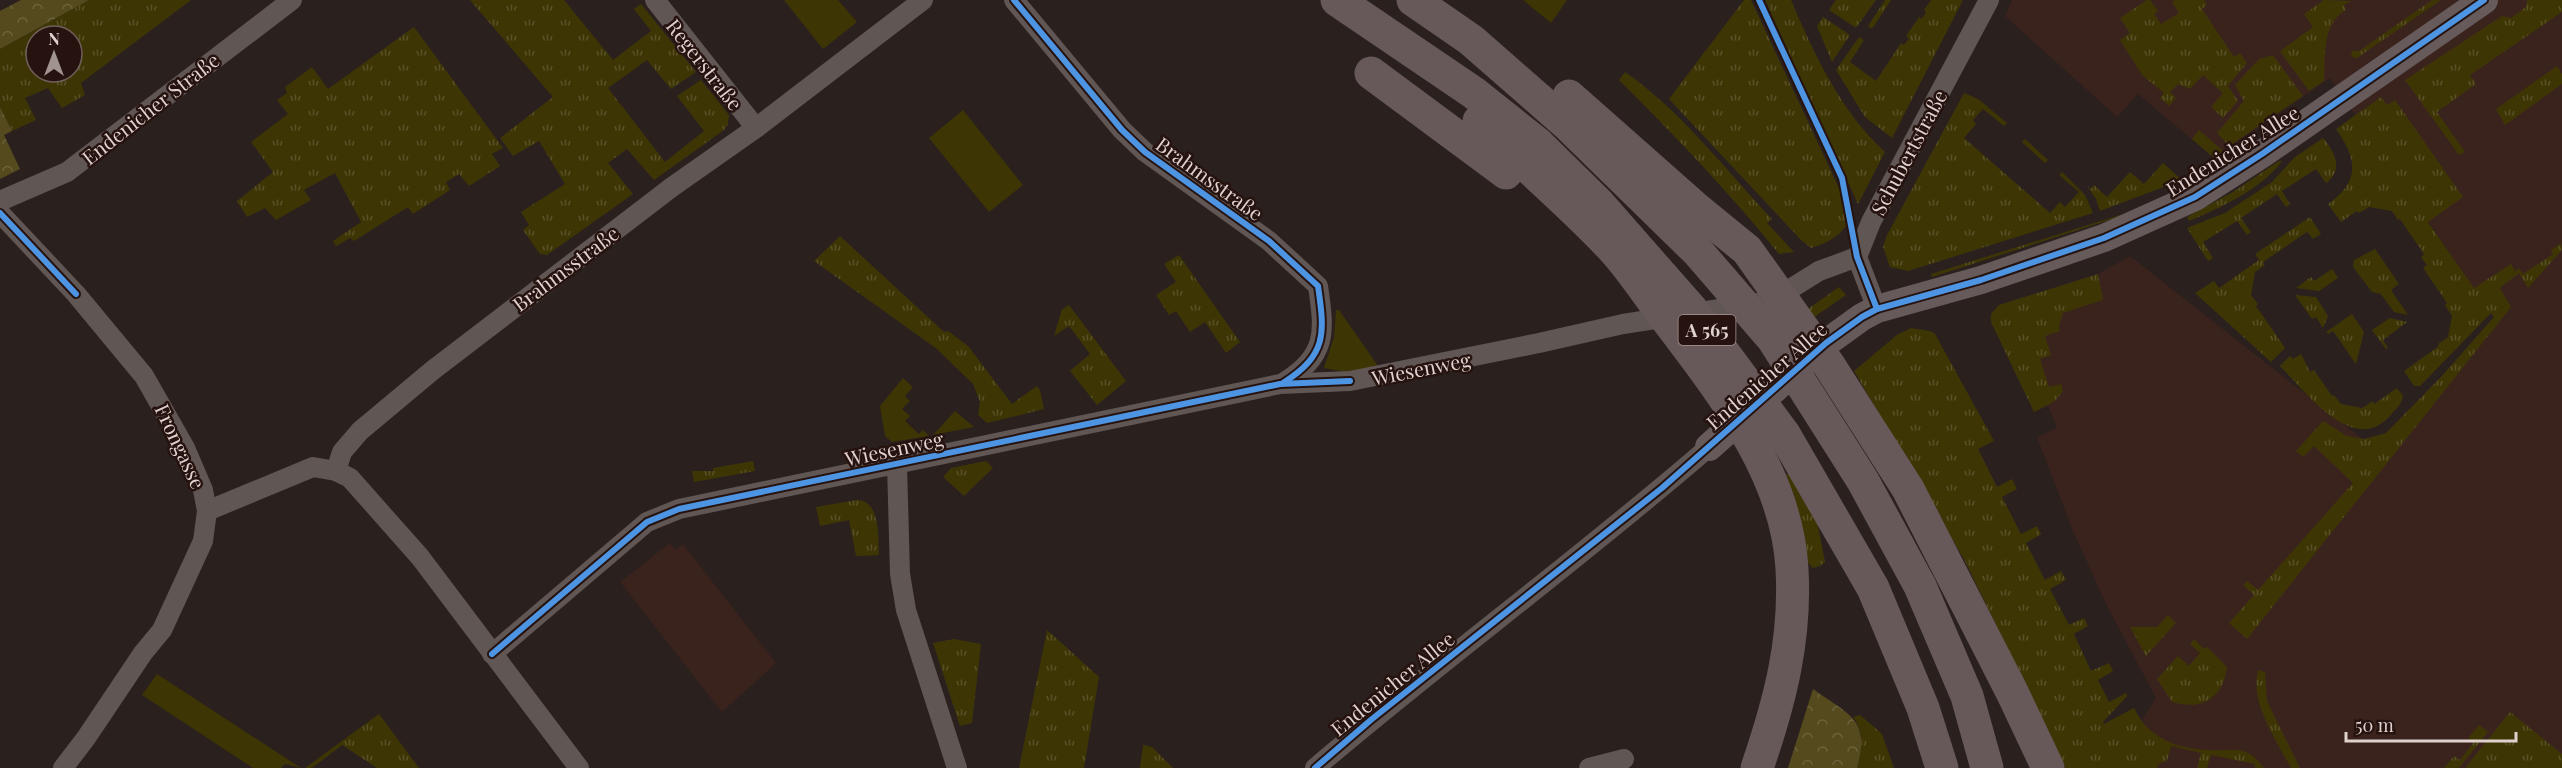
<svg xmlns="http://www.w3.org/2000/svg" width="2562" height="768" viewBox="0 0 2562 768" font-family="'Playfair Display',serif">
	<defs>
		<pattern id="grass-tufts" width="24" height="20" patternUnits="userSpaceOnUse" patternTransform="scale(1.5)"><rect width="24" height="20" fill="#3e3505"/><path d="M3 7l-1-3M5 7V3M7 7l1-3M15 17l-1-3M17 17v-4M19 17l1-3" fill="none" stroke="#595128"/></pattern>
		<pattern id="forest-crowns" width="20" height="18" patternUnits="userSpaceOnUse" patternTransform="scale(1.5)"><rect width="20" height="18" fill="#544a1d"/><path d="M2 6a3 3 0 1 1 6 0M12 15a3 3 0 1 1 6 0" fill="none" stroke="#6c633d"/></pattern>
	</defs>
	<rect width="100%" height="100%" fill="#2a201e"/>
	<g fill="#3a221d">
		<polygon points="2012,0 2562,0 2562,768 2123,768 2119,756 2156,698 2107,606 2073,531 2037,437 2057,428 2048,406 2034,412 1991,322 1991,314 1994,310 1999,305 2098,274 2130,256 2383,455 2495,319 2330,78 2214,158 2138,94 2117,117 2005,16"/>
		<polygon points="670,543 675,550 683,544 776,663 722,712 620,582"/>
	</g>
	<g fill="url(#grass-tufts)" fill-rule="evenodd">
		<path d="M 89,0 L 191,0 L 81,83 L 85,95 L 62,108 L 48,88 L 25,98 L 36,120 L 12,131 L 0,107 L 0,49 ZM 36,36 L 72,36 L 72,72 L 36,72 Z"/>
		<polygon points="470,0 564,0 613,60 651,31 634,9 641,4 696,72 671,89 647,60 608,88 665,162 704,131 677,96 701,80 729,115 728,124 724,130 654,180 627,149 608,163 633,194 547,255 540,254 523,230 529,225 521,212 565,184 539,141 513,156 500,138 553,97"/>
		<path d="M 1744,0 L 1751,0 L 1852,216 C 1843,234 1831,242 1811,248 L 1801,240 L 1669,99 Z"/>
		<path d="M 1765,0 L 1791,0 C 1815,56 1840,110 1885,152 L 1858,204 Z"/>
		<polygon points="1836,0 1876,0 1856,28 1829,10"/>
		<polygon points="1885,0 1891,0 1872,29 1868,26"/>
		<polygon points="1931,0 1963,0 1892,138 1865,117 1836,70 1859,37 1864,40 1850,62 1876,81 1901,43 1904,45 1909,38 1906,36 1919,17 1922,19 1926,12 1924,10"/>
		<polygon points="2147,0 2150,0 2158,11 2154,14 2161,24 2179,13 2172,2 2175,0 2204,0 2207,5 2202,9 2234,57 2240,53 2247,63 2228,86 2238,101 2223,118 2211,107 2223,93 2203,75 2190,89 2178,84 2170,92 2176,98 2169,106 2160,98 2164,93 2142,75 2120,40 2130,33 2120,18"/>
		<path d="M 2324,0 L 2351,1 L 2344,5 L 2346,10 C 2321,24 2326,56 2324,81 L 2309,91 L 2280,51 L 2313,27 L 2304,14 Z"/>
		<polygon points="2432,0 2441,0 2357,58 2351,57 2352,51 2359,51"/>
		<polygon points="2527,0 2562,0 2562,12 2470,75 2476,84 2437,112 2465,152 2459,155 2405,80 2502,16 2511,18 2526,7"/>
		<polygon points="1823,17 1850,35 1832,62 1817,26"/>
		<polygon points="414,27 503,148 492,154 500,166 469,186 459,174 446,182 450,190 413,214 408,207 354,241 350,238 336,246 333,241 361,222 335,173 304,190 311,200 276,220 265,208 247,217 237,201 273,172 251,142 288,114 277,100 287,93 285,87 312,67 328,89"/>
		<polygon points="2273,55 2303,96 2229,146 2217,133 2244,101 2235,85 2259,59"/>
		<polygon points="2557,66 2562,74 2562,84 2505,125 2496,109"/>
		<path d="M 1625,72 C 1680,110 1726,170 1772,219 L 1767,223 L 1794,252 L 1779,254 C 1729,192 1675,136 1619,80 Z"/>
		<polygon points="1964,93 1978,99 2007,123 2004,126 1983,109 1973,120 1976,124 1964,138 2050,213 2060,202 2065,207 2079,192 2059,175 2062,172 2085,195 2093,213 1908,271 1890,267 1883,247 1887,235"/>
		<path d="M 2381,97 L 2387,105 L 2395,100 L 2463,197 L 2428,222 L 2474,288 L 2511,264 L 2515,271 L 2519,268 L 2523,274 L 2553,254 L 2551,250 L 2561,243 L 2562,250 L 2528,288 L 2519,273 L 2500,288 L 2511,307 L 2247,639 L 2229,623 L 2254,595 L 2243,585 L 2247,581 L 2258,590 L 2353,483 L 2314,446 L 2303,457 L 2296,451 L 2323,421 L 2347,436 L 2364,439 L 2386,433 L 2440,378 L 2494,317 L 2491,313 L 2420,386 L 2414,386 L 2404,371 L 2439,346 L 2438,344 L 2448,337 L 2452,316 L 2445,305 L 2447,303 L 2423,268 L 2427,265 L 2421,257 L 2424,254 L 2400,219 L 2398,220 L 2392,211 L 2369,207 L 2359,213 L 2357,211 L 2341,222 L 2328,204 C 2361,181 2357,159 2336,129 Z"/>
		<polygon points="2199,130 2223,151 2214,158 2192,139"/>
		<path d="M 2323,138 C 2335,152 2344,170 2326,183 L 2316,169 L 2282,191 L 2290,204 L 2286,207 L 2277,194 L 2241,218 L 2251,232 L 2247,235 L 2237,221 L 2203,242 L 2213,258 L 2208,261 L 2187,228 L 2225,213 L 2272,182 L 2295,157 Z"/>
		<polygon points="2025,139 2048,160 2045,163 2022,142"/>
		<path d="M 2279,161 L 2282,161 C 2263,188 2219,209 2189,221 L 2187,217 L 2233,192 Z"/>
		<polygon points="2163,163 2182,180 2100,211 2096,199 2087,186 2091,189 2094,185 2107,197 2130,172 2144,184"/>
		<polygon points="2136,210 2137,211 1932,277 1931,274"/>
		<polygon points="2310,217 2321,234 2313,239 2307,232 2263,262 2265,265 2255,272 2251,295 2258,304 2256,306 2285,348 2271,362 2195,293 2214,281 2219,288 2259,260 2255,254"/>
		<polygon points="840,236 944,332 948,331 968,346 1012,404 1037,386 1040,390 1044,409 987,423 978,415 980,402 973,384 937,349 814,261"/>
		<polygon points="2375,249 2399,284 2391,290 2408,315 2394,312 2381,294 2372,292 2353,267 2354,260"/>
		<polygon points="1179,255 1240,342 1226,353 1205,322 1190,332 1176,311 1169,315 1156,295 1176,282 1164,264"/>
		<polygon points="2332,269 2338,278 2319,291 2296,288 2311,277 2314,281"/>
		<polygon points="2098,274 2103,300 2063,313 2059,326 2060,331 2045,336 2051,355 2040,359 2049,387 2061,384 2063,391 2055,401 2034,412 1991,322 1991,314 1999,305"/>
		<polygon points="1839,287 1846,295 1790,334 1784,326"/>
		<polygon points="2295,295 2316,297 2328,316 2323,328 2316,317 2312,319"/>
		<polygon points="1069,305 1126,381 1097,405 1070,371 1090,354 1069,326 1054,336 1062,309"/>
		<polygon points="2352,314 2364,332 2356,364 2333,331 2328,334 2326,332"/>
		<polygon points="2390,318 2407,322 2383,340 2388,348 2386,349 2372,330"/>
		<path d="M 1911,328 L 1930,331 L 1935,334 L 1994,441 L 1978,449 L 1997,487 L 2012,479 L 2017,489 L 2002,497 L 2021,534 L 2037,526 L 2041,534 L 2026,543 L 2045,580 L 2061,571 L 2066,580 L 2050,589 L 2069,625 L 2084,618 L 2088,626 L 2074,634 L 2091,671 L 2109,663 L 2113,671 L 2098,680 L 2109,702 L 2126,693 L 2127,696 L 2103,722 L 2104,724 L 2134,708 C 2148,739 2180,750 2213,750 C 2224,751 2235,748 2246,752 C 2254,755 2259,762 2264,768 L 2255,768 L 2255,764 L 2211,755 L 2207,768 L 2197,768 L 2201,753 L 2171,746 L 2167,761 L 2160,763 L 2157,768 L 2065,768 L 1965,561 L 1854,371 L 1897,335 Z"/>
		<path d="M 2301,354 L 2310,372 L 2314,370 L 2332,396 L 2334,395 L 2341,404 L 2362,408 L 2373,401 L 2374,404 L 2397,388 L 2403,396 C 2401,406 2394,411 2388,418 C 2352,455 2305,391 2280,366 L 2290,356 L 2293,359 Z"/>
		<polygon points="753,461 755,471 694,482 692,471 713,471 713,468"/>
		<polygon points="986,461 993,468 964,496 943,477 951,468"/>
		<polygon points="1789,473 1817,521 1825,562 1820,566 1813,568 1807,562 1786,475"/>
		<path d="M 857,500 C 881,500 878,539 879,555 L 856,556 L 849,520 L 820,526 L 816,507 Z"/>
		<polygon points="2168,615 2176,623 2146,656 2130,627 2157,627"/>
		<polygon points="1047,630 1099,677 1084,768 1019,768"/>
		<polygon points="954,639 981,644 972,723 960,726 933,643"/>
		<path d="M 2194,639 L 2204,649 L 2207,647 L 2227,667 C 2223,698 2203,711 2172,702 L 2157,679 L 2178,656 L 2189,666 L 2200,653 L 2190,644 Z"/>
		<path d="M 2258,670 L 2265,672 L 2267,701 L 2300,768 L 2291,768 C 2276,739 2250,704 2258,670 Z"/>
		<polygon points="2510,712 2562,754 2562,768 2465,768"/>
		<polygon points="379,714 419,768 377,768 342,745 312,768 305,768"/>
		<path d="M 1860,715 L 1882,734 L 1894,768 L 1857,768 C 1862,750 1865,733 1853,717 Z"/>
		<polygon points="2479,725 2488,732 2459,768 2444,768 2454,756 2460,760 2473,743 2468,738"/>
		<polygon points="1143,745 1152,747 1173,768 1140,768"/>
	</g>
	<g fill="url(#forest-crowns)">
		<polygon points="21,0 89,0 0,49 0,11"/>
		<polygon points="0,107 12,131 4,135 20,169 0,179"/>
		<path d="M 1813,689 C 1849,715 1871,719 1857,768 L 1788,768 Z"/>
	</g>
	<g fill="#3e3505">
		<polygon points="784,0 838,0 857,22 823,49"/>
		<polygon points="1523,0 1567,0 1551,23"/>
		<polygon points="963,110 1023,185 989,212 929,138"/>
		<polygon points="1336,310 1339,310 1378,366 1350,373 1324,368 1334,337"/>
		<polygon points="903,378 913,387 905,396 910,401 902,409 910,416 905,421 919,434 923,430 929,436 892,442 885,436 880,406"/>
		<polygon points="955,411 974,427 933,435"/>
		<polygon points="157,674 301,768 285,764 281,768 253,768 142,695"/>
	</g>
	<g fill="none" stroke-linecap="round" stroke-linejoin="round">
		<g stroke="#605654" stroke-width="20">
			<polyline points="655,0 756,128"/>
			<path d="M 1014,0 L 1122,130 L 1145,152 L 1269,241 L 1318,286 C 1325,334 1327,355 1283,383"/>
			<polyline points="0,201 67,172 292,0"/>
			<polyline points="0,213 76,294 144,376 185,448 203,490 207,511 203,541 162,630 143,653 86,738 63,768"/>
			<polyline points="1877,309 1857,257 1871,222 1989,0"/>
			<polyline points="897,464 900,574 906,610 957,768"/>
			<polyline points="336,471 342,452 360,431 433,370 672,187 756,128 923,0"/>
			<polyline points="207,511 313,467 336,471 350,478 420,557 579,768"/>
			<polyline points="492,654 647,522 679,509 1280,384 1350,381 1539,343 1623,324 1771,301 1819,271 1857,257"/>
			<path d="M 1315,768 C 1444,658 1581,558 1709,447"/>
			<polyline points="1589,768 1624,759"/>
		</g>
		<polyline stroke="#665b5a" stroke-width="28" points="1709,447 1826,343 1862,317 1877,309 1981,280 2104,238 2195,197 2262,154 2484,0"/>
		<g stroke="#67585a" stroke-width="33">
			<polyline points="1337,0 1474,93 1538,144 1598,203 1692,310 1784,434 1873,588 1923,708 1942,768"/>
			<polyline points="1413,0 1471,40 1567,124 1698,252 1773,339 1863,481 1920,586 1967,696 1987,768"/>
			<polyline points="1371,73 1506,173"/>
			<polyline points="1569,96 1698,210 1747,250 1829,365 1908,489 2012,692 2048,768"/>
			<path d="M 1479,121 C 1523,164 1571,204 1613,249 C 1633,271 1650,298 1668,321 C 1723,394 1787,474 1792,569 C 1796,640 1780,701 1757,768"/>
		</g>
		<defs>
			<g id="cycleway">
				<path d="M 1014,0 L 1122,130 L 1145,152 L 1269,241 L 1318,286 C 1325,334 1327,355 1283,383"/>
				<polyline points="1759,0 1842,178 1857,257 1877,309"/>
				<polyline points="0,213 76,294"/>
				<polyline points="492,654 647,522 679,509 1280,384 1350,381"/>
				<polyline points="1315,768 1372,719 1662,488 1826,343 1862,317 1877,309 1981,280 2104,238 2195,197 2262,154 2484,0"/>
			</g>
		</defs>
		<use href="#cycleway" stroke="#26130f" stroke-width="10"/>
		<use href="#cycleway" stroke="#4d94e3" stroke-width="6"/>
	</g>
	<g text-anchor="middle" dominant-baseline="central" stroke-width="5" stroke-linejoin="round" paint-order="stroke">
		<rect fill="#26130f" stroke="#a89895" stroke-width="1.5" x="1678.5" y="315" width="57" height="30" rx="4.5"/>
		<g font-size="18" font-weight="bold" fill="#dfd1ce">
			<text x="1707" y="330">A 565</text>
		</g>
		<g font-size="20" fill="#dfd1ce" stroke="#26130f">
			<text transform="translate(705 64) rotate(52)">Regerstraße</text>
			<text transform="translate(150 108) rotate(-38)">Endenicher Straße</text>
			<text transform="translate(2232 150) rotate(-32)">Endenicher Allee</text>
			<text transform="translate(1908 152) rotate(-62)">Schubertstraße</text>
			<text transform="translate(1210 178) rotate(36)">Brahmsstraße</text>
			<text transform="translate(565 268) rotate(-37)">Brahmsstraße</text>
			<text transform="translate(1421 368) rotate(-11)">Wiesenweg</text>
			<text transform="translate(1766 375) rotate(-41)">Endenicher Allee</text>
			<text transform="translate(181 446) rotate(65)">Frongasse</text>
			<text transform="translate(894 448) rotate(-12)">Wiesenweg</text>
			<text transform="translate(1392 683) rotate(-39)">Endenicher Allee</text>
		</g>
	</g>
	<g transform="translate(54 54)"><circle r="28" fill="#26130f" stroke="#705f5b" stroke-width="1.5"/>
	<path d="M0-4.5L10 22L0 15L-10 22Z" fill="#a09390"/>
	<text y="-9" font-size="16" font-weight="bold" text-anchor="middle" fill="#dfd1ce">N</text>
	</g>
	<path d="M2346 732v9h170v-9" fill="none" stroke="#dfd1ce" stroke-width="3"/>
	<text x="2355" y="732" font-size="18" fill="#dfd1ce" stroke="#26130f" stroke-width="4.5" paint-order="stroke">50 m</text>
</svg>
